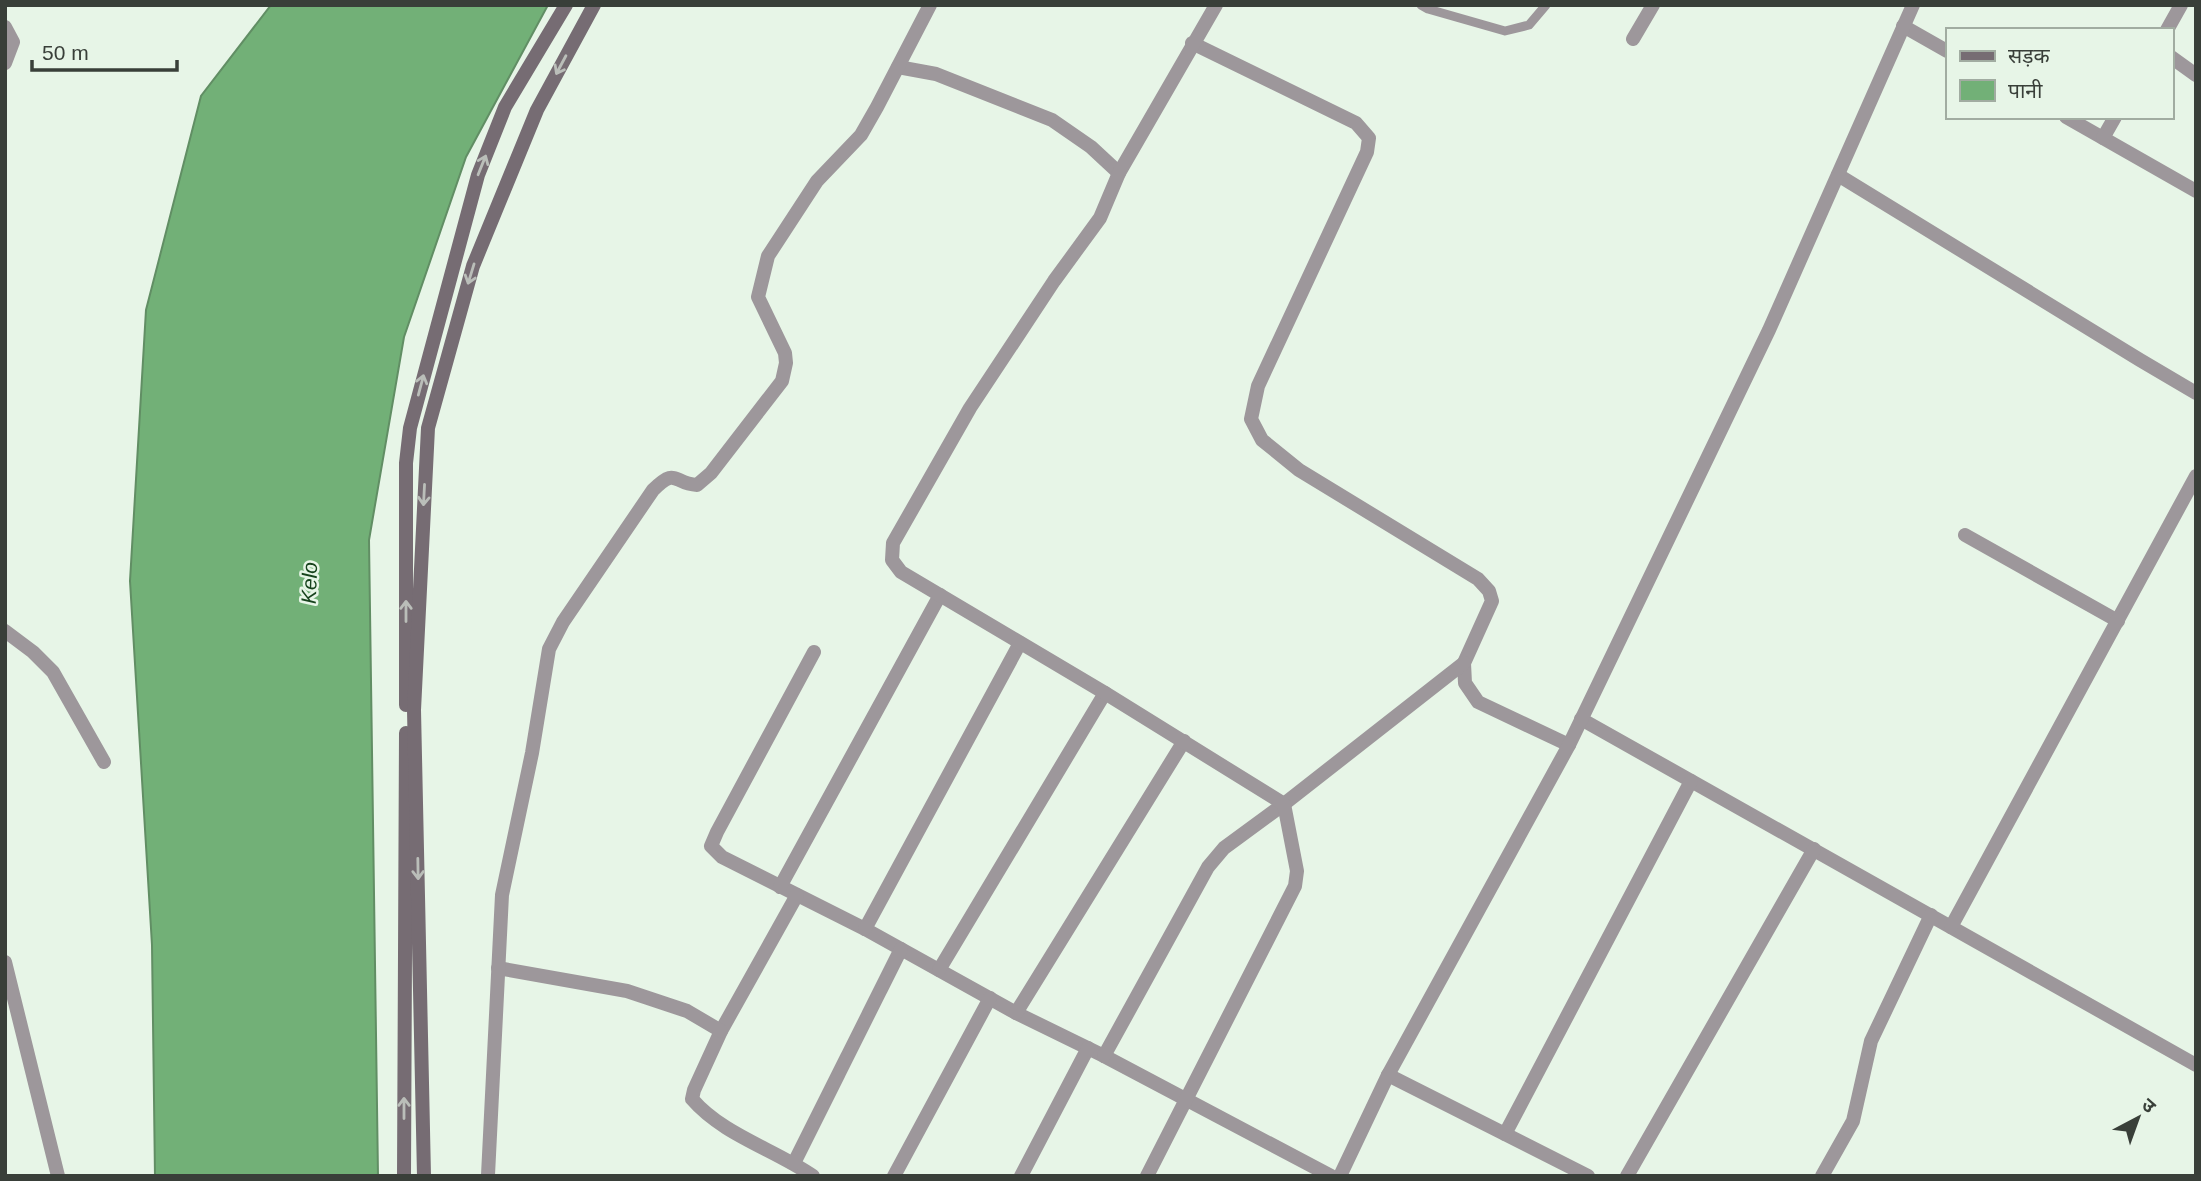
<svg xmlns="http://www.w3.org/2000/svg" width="2201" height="1181" viewBox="0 0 2201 1181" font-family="Arial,'Noto Sans Devanagari',sans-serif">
	<rect width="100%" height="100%" fill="#e7f5e7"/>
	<polygon fill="#72b077" stroke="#618e64" stroke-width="2" points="271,5 548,5 466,157 404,337 369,540 378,1176 155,1176 152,945 130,581 146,310 201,96"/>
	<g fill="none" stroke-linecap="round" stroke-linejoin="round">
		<polyline stroke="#9d979b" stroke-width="9" points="1421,5 1428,9 1505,31 1529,25 1546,5"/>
		<g stroke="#9d979b" stroke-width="14">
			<polyline points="1903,26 1947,51"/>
			<polyline points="5,27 13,42 5,63"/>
			<polyline points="2167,30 2181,5"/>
			<polyline points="1633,39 1653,5"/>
			<polyline points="1192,43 1356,123 1369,138 1367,152 1258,386 1251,419 1262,440 1299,470 1478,579 1489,591 1492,601 1464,663 1465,683 1478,702 1569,745"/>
			<polyline points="2171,57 2196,75"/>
			<polyline points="898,67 936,74 1052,120 1091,147 1119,173"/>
			<polyline points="2066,117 2196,191"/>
			<polyline points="2103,138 2115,117"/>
			<polyline points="1838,175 2140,360 2196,393"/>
			<polyline points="1965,535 2118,621"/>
			<polyline points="5,631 33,652 53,672 104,762"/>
			<polyline points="814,652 717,832 711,846 722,857 865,929 1016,1013 1104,1056 1331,1176"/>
			<polyline points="1581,719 2196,1065"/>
			<polyline points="780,887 940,595"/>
			<path d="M 797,895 L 721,1031 L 694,1090 L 692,1099 C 723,1135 774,1149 813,1176"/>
			<polyline points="1951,927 2196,476"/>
			<polyline points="865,929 1020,643"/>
			<polyline points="5,962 58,1176"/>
			<polyline points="498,968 627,991 687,1011 721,1031"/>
			<polyline points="939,970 1105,693"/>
			<polyline points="1016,1013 1184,741"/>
			<polyline points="1104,1056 1208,867 1224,848 1284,804 1464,663"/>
			<polyline points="1388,1075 1588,1176"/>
			<polyline points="1505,1134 1691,781"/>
			<polyline points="794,1163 901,949"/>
			<path d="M 488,1175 L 502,895 L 532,753 L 549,649 L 563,622 L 653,490 C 677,466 673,484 697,485 L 711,473 L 782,381 L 786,363 L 785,353 L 758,297 L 768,256 L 817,181 L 861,135 L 877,107 L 930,5"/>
			<polyline points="894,1176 990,998"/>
			<polyline points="1021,1176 1088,1048"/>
			<polyline points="1147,1176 1295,886 1297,871 1284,804 1105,693 901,572 892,560 893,543 970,408 1054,281 1100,218 1119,173 1216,5"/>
			<polyline points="1340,1176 1388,1075 1569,745 1769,330 1913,5"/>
			<polyline points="1627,1176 1814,849"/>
			<polyline points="1822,1176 1853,1121 1871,1041 1931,915"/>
		</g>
		<g stroke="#766c73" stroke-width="14">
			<polyline points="406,705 406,463 410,428 478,175 505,107 566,5"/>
			<polyline points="404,1176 406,733"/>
			<polyline points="424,1176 414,710 428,428 473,266 537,110 594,5"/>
		</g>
	</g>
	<defs><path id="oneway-shaft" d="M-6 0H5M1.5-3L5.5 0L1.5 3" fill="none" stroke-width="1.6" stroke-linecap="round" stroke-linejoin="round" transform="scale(1.75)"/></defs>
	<g stroke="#babeb9">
		<use href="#oneway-shaft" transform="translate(561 65) rotate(118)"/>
		<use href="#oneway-shaft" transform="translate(482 165) rotate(-68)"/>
		<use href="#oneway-shaft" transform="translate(471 274) rotate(107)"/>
		<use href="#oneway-shaft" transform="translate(421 385) rotate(-75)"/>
		<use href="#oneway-shaft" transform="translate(424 495) rotate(93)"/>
		<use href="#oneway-shaft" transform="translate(406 611) rotate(-90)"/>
		<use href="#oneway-shaft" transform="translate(418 869) rotate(89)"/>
		<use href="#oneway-shaft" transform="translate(404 1108) rotate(-90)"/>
	</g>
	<g text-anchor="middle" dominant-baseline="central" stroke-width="5" stroke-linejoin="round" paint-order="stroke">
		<g font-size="21" font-style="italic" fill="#17431d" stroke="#e7f5e7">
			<text transform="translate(309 583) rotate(-88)">Kelo</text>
		</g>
	</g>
	<rect width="2201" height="1181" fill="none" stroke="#393f39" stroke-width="14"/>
	<rect x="1946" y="28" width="228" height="91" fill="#e7f5e7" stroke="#a1aca1" stroke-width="2"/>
	<rect x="1960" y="51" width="35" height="10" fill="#766c73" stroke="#a1aca1" stroke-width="2"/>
	<text x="2008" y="63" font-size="21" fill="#393f39">सड़क</text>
	<rect x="1960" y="80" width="35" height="21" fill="#72b077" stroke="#a1aca1" stroke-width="2"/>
	<text x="2008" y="98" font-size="21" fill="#393f39">पानी</text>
	<g transform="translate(2138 1118) rotate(41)" stroke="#e7f5e7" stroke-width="5" paint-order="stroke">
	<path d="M0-5L12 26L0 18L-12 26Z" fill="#393f39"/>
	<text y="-10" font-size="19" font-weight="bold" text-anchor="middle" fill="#393f39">उ</text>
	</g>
	<path d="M32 60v10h145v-10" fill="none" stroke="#393f39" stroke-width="3.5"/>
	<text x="42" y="60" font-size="21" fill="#393f39" stroke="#e7f5e7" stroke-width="5" paint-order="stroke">50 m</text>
</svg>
